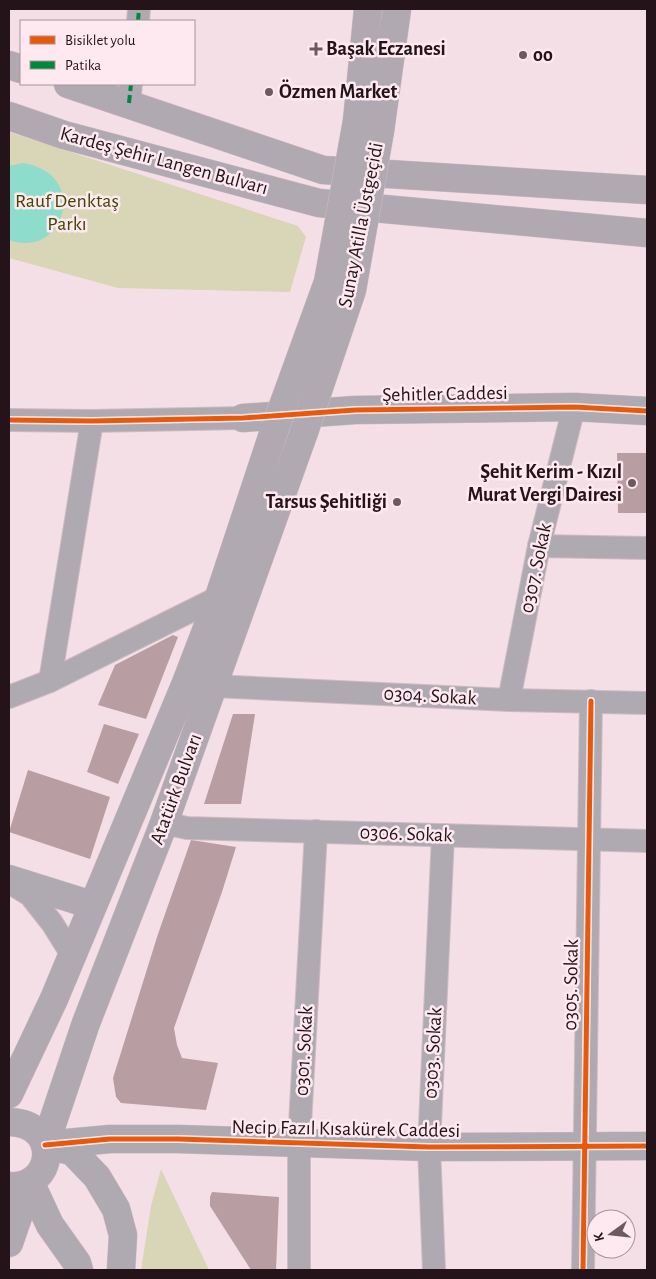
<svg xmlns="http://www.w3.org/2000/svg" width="656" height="1279" viewBox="0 0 656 1279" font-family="'Alegreya Sans',sans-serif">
	<rect width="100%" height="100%" fill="#f5dfe6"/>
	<g fill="#d9d5b7">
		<polygon points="9,132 298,226 306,237 290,292 118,288 9,258"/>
		<polygon points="161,1169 209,1270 141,1270 151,1206"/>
	</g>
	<path fill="#8edccb" d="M 23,163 C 91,174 64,260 9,240 L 9,166 Z"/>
	<g fill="#b89ea2">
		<polygon points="617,453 647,453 647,513 618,513"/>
		<polygon points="173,635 178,637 146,719 98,705 115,665"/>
		<polygon points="233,714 255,714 241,804 204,804"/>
		<polygon points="104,724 139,734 118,784 87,772"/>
		<polygon points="28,770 110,797 90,859 9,832"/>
		<polygon points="191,840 236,847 222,892 174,1028 177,1045 182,1058 218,1063 206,1110 121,1103 116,1097 113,1078 158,934"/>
		<polygon points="212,1192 279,1197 276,1270 251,1270 210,1206 210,1197"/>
	</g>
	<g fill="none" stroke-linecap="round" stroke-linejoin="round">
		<defs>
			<g id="minor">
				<polyline points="138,21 139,9"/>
				<polyline points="129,103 131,84"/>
				<polyline points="9,420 92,421 243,418"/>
				<polyline points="539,546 647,548"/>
				<polyline points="50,681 92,421"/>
				<polyline points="213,686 509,700 647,703"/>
				<polyline points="9,697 50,681 219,597"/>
				<polyline points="509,700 539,546 574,407"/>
				<polyline points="164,823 187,828 647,841"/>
				<polyline points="12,884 30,895 52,923 72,955"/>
				<polyline points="299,1270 299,1143 316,831"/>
				<polyline points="434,1270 429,1147 443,835"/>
				<polyline points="583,1270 591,701"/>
			</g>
			<g id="tertiary">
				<polyline points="243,418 355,410 574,407 647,411"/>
				<polyline points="9,879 92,905"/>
				<polyline points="45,1145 110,1139 178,1139 429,1147 647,1146"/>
				<polyline points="49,1146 72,1151 97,1177 116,1209 123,1235 121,1270"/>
				<polyline points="30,1182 50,1225 77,1263 79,1270"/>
			</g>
			<g id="secondary">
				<polyline points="9,65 21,69"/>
				<polyline points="68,84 323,170 647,190"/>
				<polyline points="9,116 64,135 319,203 647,233"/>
				<polyline points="357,121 368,9"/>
				<polyline points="380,131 397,9"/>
				<polyline points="9,1094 54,999 186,683 219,597 275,428"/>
				<path d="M 9,1122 C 63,1123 54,1190 9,1186"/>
				<polyline points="45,1145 86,1023 164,823 304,432"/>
				<polyline points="9,1243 30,1182"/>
			</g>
		</defs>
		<use href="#minor" stroke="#cebcc2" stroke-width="24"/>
		<use href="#tertiary" stroke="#cebcc2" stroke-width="29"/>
		<use href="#secondary" stroke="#cebcc2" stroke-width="29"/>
		<use href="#minor" stroke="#afaab1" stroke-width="22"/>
		<use href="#tertiary" stroke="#afaab1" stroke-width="28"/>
		<use href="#secondary" stroke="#b1a9b1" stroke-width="28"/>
		<defs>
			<g id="secondary-bridge">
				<polyline points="275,428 328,282 357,121"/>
				<polyline points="304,432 352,290 380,131"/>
			</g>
		</defs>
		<use href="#secondary-bridge" stroke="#cebcc2" stroke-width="29" stroke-linecap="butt"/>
		<use href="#secondary-bridge" stroke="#b1a9b1" stroke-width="28"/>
		<g stroke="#00873e" stroke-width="4" stroke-dasharray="8 4" stroke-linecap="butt">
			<polyline points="138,21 139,9"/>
			<polyline points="129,103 131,84"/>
		</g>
		<defs>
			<g id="cycleway">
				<polyline points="9,420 92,421 243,418 355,410 574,407 647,411"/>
				<polyline points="45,1145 110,1139 178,1139 429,1147 647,1146"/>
				<polyline points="583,1270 591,701"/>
			</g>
		</defs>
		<use href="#cycleway" stroke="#fee9f0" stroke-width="8"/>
		<use href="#cycleway" stroke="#e8590c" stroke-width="5"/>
	</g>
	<g fill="#6d5a61" stroke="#fee9f0" stroke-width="2">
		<path d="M313.5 41.5h5v5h5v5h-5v5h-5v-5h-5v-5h5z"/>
		<circle cx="523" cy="55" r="5"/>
		<circle cx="269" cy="92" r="5"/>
		<circle cx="632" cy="483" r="5"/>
		<circle cx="397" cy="502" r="5"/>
	</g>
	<g text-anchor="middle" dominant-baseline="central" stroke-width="5" stroke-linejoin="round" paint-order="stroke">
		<g font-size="20" font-weight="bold" fill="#241319" stroke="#fee9f0" text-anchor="start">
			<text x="326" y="49">Başak Eczanesi</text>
			<text x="533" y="55">oo</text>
			<text x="279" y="92">Özmen Market</text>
			<text x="622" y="472" text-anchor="end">Şehit Kerim - Kızıl<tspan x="622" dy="23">Murat Vergi Dairesi</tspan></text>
			<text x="387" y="502" text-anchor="end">Tarsus Şehitliği</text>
		</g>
		<g font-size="20" fill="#241319" stroke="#fee9f0">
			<text transform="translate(164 161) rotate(15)">Kardeş Şehir Langen Bulvarı</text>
			<text transform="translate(361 225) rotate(-79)">Sunay Atilla Üstgeçidi</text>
			<text transform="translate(445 394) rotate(-1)">Şehitler Caddesi</text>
			<text transform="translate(536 568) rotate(-78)">0307. Sokak</text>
			<text transform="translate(430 696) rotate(3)">0304. Sokak</text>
			<text transform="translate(176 789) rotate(-70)">Atatürk Bulvarı</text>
			<text transform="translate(406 834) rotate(2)">0306. Sokak</text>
			<text transform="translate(571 985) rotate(-89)">0305. Sokak</text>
			<text transform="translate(304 1051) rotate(-87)">0301. Sokak</text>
			<text transform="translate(433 1053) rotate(-87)">0303. Sokak</text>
			<text transform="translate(346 1129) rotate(1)">Necip Fazıl Kısakürek Caddesi</text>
		</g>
		<g font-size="20" fill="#3f4600" stroke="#fee9f0">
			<text x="67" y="201">Rauf Denktaş<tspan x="67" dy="23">Parkı</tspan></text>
		</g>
	</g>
	<rect width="656" height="1279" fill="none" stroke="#241319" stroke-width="20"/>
	<rect x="20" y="20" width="175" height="65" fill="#fee9f0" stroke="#a7939a"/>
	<rect x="30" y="36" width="25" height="8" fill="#e8590c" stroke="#a7939a"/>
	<text x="65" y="45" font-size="15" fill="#241319">Bisiklet yolu</text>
	<rect x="30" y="61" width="25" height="8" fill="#00873e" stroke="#a7939a"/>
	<text x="65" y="70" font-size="15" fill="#241319">Patika</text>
	<g transform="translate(611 1234) rotate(255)"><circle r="24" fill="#fee9f0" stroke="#a7939a"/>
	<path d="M0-4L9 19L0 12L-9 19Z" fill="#6d5a61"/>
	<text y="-8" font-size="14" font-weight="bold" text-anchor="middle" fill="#241319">K</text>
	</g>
</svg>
